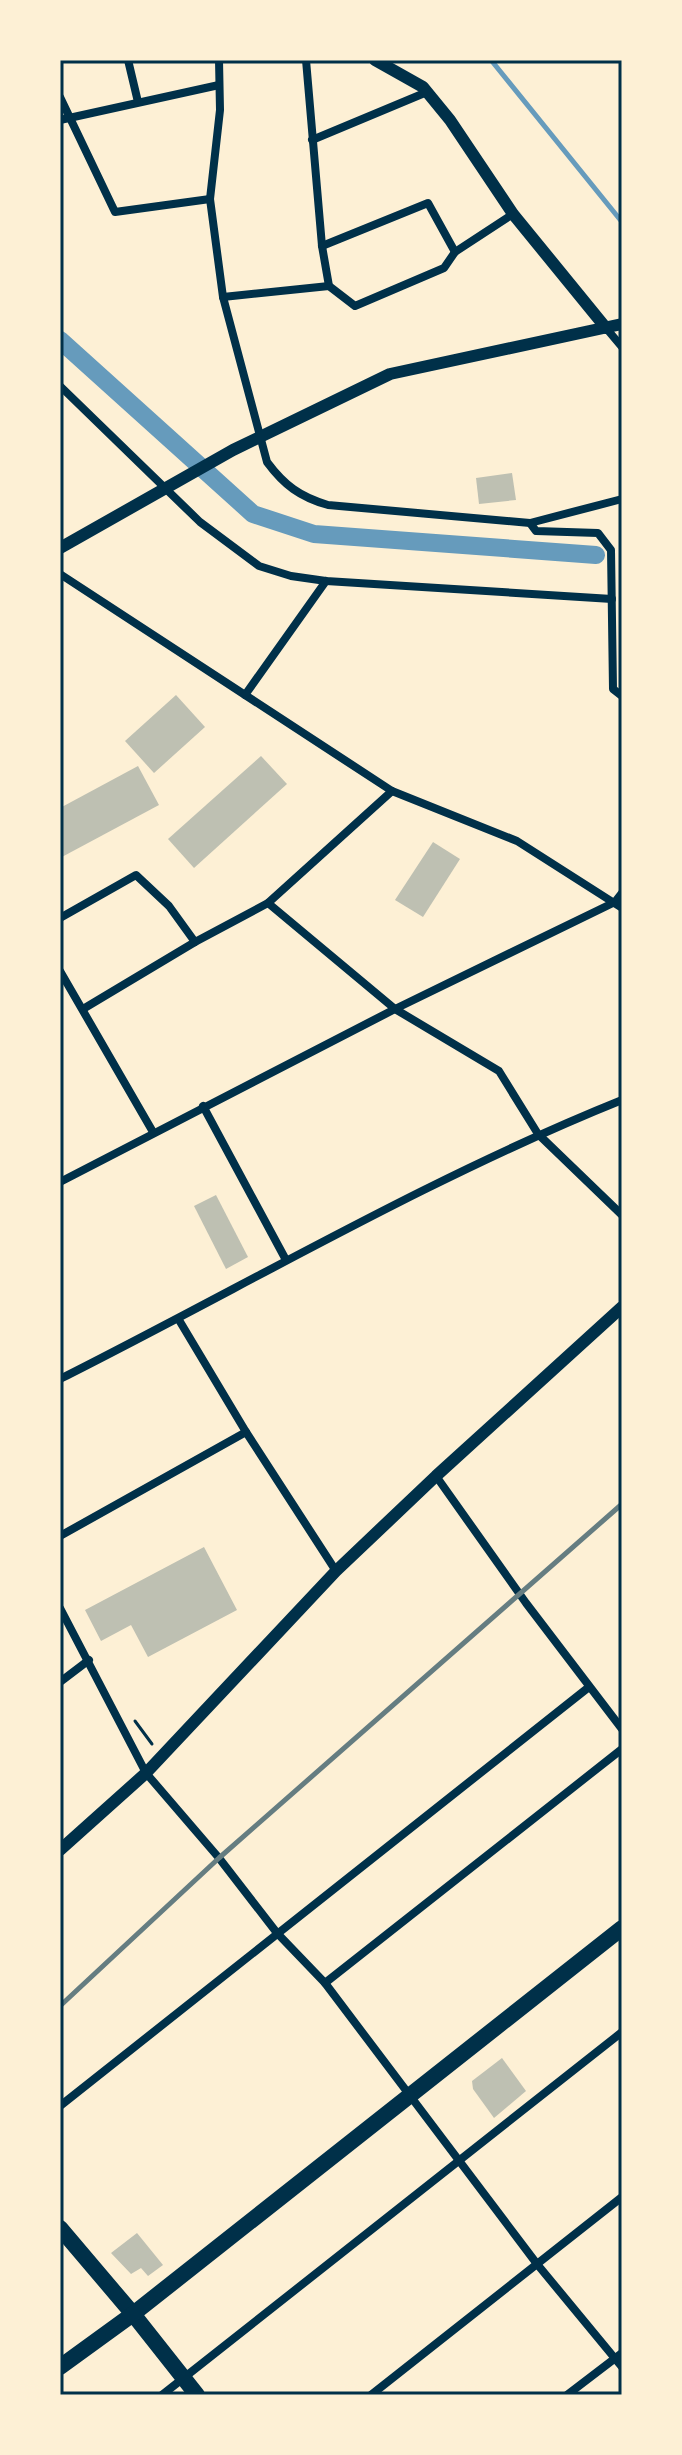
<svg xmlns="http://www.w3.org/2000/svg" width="682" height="2455" viewBox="0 0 682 2455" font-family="Overpass,sans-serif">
	<rect width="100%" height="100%" fill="#fdf0d5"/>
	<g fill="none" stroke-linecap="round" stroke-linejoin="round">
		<polyline stroke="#669bbc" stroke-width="5" points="491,60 622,222"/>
		<polyline stroke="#669bbc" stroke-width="18" points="60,340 253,514 314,534 596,555"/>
	</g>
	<g fill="#bec0b2">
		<polygon points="512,473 516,500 479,504 476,478"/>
		<polygon points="176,695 205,727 154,773 125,741"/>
		<polygon points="261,756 287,784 194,868 168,839"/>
		<polygon points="138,766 159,805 60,858 60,808"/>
		<polygon points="433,842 460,859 423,917 395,900"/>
		<polygon points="216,1195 248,1257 226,1269 194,1206"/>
		<polygon points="204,1547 237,1610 148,1657 131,1625 101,1641 85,1610"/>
		<polygon points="502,2058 526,2091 494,2118 473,2089 472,2081"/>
		<polygon points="137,2233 163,2265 148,2276 141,2268 131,2274 111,2253"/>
	</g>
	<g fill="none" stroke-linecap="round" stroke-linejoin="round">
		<polyline stroke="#003049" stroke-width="3" points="135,1721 152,1744"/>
		<g stroke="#003049" stroke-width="8">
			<polyline points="128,60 138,102"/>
			<path d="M 219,60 L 220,110 L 210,199 L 223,297 L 267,462 C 284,485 300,497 328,505 L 530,523 L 536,531 L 598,533 L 611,550 L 613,689 L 622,696"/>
			<polyline points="306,60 322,246 329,286 355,306 444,268 455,252 513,214"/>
			<polyline points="60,97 115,212 210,199"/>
			<polyline points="60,120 219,85"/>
			<polyline points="312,140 427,92"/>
			<polyline points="322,246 428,203 455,252"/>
			<polyline points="223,297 329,286"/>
			<polyline points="606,328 622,347"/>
			<polyline points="60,386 200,522 259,566 291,576 326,581 612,599"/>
			<polyline points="530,523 622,499"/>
			<polyline points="60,574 392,791 517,841 622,908"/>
			<polyline points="245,695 326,581"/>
			<polyline points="268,903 395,1009 499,1071 538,1134 622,1215"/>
			<polyline points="60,918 136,875 169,906 195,942"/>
			<polyline points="60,971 153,1132"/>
			<polyline points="83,1009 195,942 268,903 392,791"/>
			<polyline points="203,1106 286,1260"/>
			<polyline points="60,1182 395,1009 615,902 622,893"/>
			<polyline points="179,1320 246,1432 336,1571"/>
			<path d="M 60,1379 C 247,1285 428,1178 622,1100"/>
			<polyline points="436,1476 526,1603 622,1729"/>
			<polyline points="60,1536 246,1432"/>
			<polyline points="60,1608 146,1773 219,1858 277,1933 325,1983 537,2264 622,2367"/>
			<polyline points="60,1682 89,1660"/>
			<polyline points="325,1983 622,1749"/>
			<polyline points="60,2106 589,1687"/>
			<polyline points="162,2395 622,2032"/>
			<polyline points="371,2395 622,2197"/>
			<polyline points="567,2395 622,2353"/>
		</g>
		<g stroke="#003049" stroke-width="12">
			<polyline points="375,60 423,87 450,120 513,214 606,328"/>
			<polyline points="60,548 233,450 390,374 622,324"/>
			<polyline points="60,1850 146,1773 336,1571 436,1476 622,1307"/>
		</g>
		<g stroke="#003049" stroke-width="16">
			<polyline points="60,2228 133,2314 197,2395"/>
			<polyline points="60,2367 133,2314 622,1928"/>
		</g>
		<polyline stroke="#657d81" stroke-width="5" points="60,2006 219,1858 622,1504"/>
	</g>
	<rect width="682" height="2455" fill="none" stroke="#fdf0d5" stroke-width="124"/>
	<rect x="62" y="62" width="558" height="2331" fill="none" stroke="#003049" stroke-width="3"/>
</svg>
